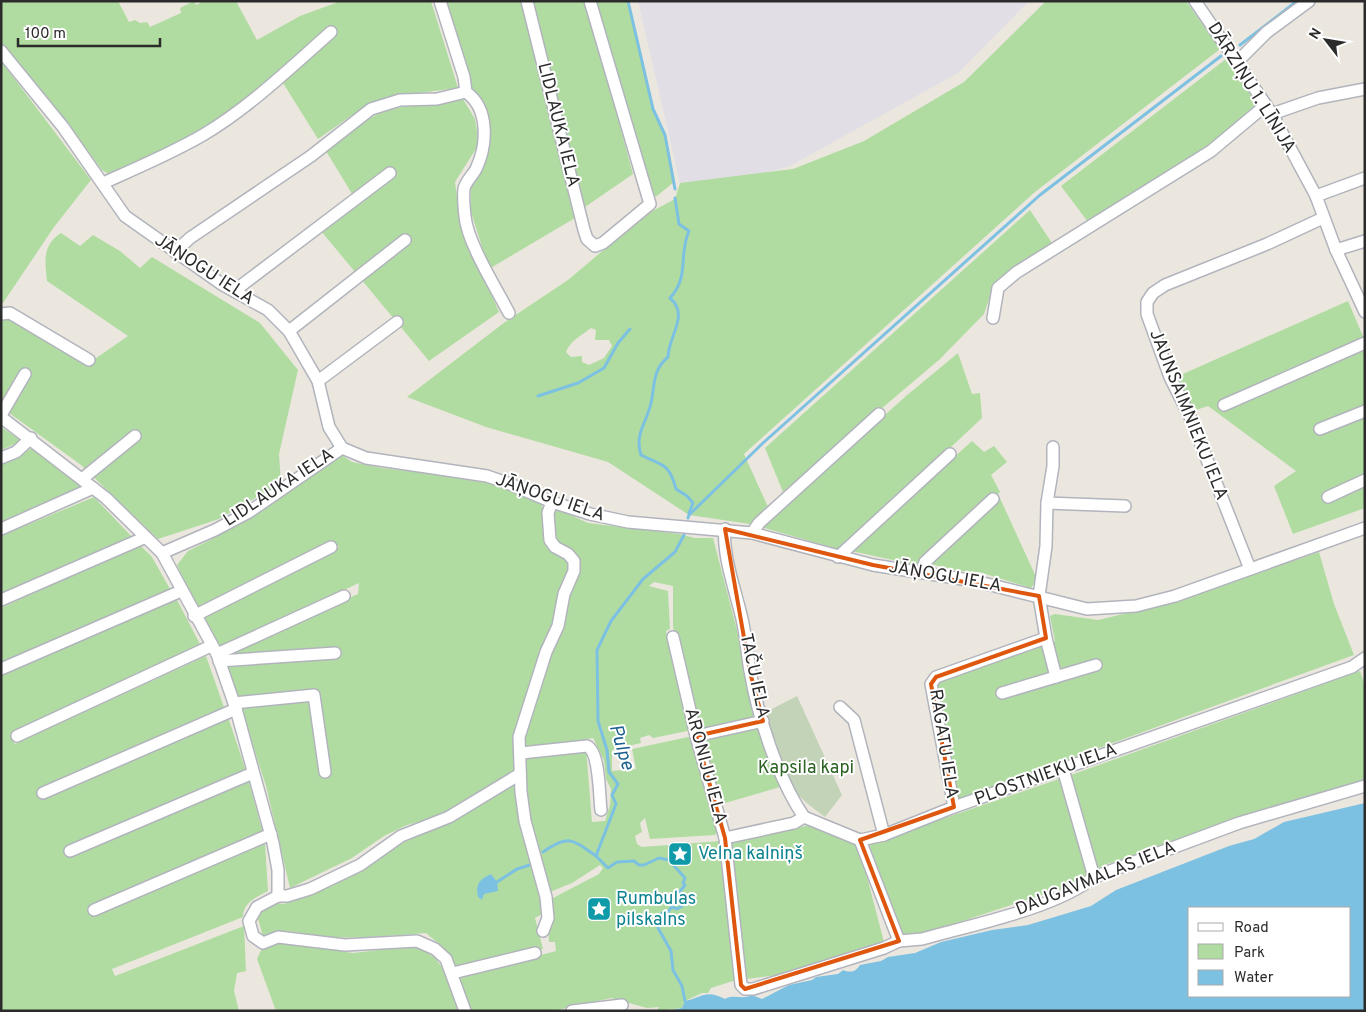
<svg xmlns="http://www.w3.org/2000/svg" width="1366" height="1012" viewBox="0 0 1366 1012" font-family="Overpass,sans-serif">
	<rect width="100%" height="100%" fill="#ebe7df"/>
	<polygon fill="#e1dee5" points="638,1 1029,1 958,73 790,166 731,182 680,183"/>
	<g fill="#b1dca1" fill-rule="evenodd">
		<polygon points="1,1 118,1 129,22 135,20 140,23 147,22 150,27 181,13 180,8 194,1 196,5 204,1 236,1 257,40 300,16 341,1 431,1 458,88 387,97 358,111 318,139 278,75 200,133 112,176 102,170 59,113 1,44"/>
		<polygon points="446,1 522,1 575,218 489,269 471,212 471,185 484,166 491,136 479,98 467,82"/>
		<polygon points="531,1 586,1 633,174 585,207"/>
		<polygon points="593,1 628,1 653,109 665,135 674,182 657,196 650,198"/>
		<path d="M 1046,1 L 1186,1 L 1220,49 L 1035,192 L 744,454 L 768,507 L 750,524 L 689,515 L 608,462 L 486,427 L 407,397 L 505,322 L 568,280 L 645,215 L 675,199 L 680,183 L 793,169 L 864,141 L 964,82 ZM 591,328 L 596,330 L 595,340 L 609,340 L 612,346 L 604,358 L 589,365 L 582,362 L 582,356 L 571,357 L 566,352 C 571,340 581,336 591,328 Z"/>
		<polygon points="1226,59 1259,103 1208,147 1088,222 1061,186"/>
		<polygon points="1,61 91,180 54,227 3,303 1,302"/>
		<path d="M 463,99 L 475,119 L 479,144 L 455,182 L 461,225 L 499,312 L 429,361 L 321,231 L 357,202 L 326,151 C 342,139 358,124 376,115 C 400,104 436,103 463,99 Z"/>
		<polygon points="1030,210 1054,246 994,285 984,314 940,359 783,492 765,448"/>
		<path d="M 61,233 L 80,246 L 93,235 L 120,251 L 140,268 L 152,257 L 260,323 L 298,370 L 279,454 L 281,483 L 219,519 L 158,539 L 81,465 L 1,407 L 1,322 L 7,316 L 89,363 L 128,336 L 47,281 C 45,262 42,245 61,233 Z"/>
		<polygon points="1348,301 1365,341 1365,508 1293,534 1274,486 1296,471 1208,406 1193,411 1176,377"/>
		<polygon points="958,353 972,394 980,393 982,418 841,550 761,527 906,396"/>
		<polygon points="1,427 22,441 1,450"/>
		<polygon points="972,441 984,452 994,446 1007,462 991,475 1000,492 916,565 851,551"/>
		<polygon points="33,448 82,487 1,523 1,462"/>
		<polygon points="340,454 352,462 382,468 426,473 493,484 541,503 545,515 544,540 567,559 570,569 558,592 553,629 515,732 516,772 450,813 407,825 384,836 352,858 290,888 266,786 240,705 317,692 238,699 224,664 341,655 340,651 222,658 220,654 358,594 359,583 218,649 202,617 339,547 334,541 199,611 177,565 188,551 214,538"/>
		<polygon points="999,496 1037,579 1031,588 979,572 958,571 927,563"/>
		<polygon points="94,497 132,537 1,594 1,536"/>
		<polygon points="559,510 588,523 679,534 695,538 713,538 737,630 754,717 698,730 673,627 673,586 654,582 649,586 668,591 670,629 666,631 692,730 653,738 649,735 640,738 641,743 612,750 612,771 636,769 632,749 693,736 718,830 715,835 650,839 645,818 640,823 642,832 635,836 637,844 642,847 721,841 736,980 711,988 708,993 702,993 685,1001 682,1008 657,1011 659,1007 647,1008 611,998 553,1011 472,1011 468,1006 458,977 556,951 555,942 549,942 548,925 553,925 551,899 599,874 603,868 600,865 572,883 550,892 528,817 525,761 533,754 586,748 592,822 605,821 610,805 611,789 606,779 604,760 593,738 525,750 523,738 566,597 578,569 552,537 553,512"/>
		<polygon points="140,545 152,557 170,589 1,665 1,608"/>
		<polygon points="1319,552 1334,604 1354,655 959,799 936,686 939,676 1055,641 1050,616 1055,614 1098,620 1178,601"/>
		<path d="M 176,598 L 201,646 L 11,735 L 15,744 L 206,656 L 225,710 L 38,792 L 41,798 L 228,717 L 246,771 L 63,850 L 66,857 L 248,779 L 263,833 L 87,909 L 91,916 L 265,844 L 268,891 C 257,897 243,902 243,917 L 112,969 L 115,976 L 244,926 L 246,971 L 237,973 L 234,991 L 239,1011 L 1,1011 L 1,675 Z"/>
		<polygon points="1360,671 1365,686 1365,782 1104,865 1096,870 1071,775"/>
		<polygon points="757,724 780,787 722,804 702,739"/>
		<polygon points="1059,779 1087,875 1069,886 905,940 869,844"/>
		<path d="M 517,781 L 542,901 L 542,914 L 535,918 L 543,949 L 455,967 L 439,944 L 426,933 C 394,935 361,939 328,937 C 302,936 291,925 263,936 L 256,912 L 277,903 L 284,904 C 363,867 439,822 517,781 Z"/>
		<polygon points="814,824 859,846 885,946 811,971 746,979 731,843"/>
		<polygon points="278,941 353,953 416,946 434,957 445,971 460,1011 276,1011 257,959 262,948"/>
	</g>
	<path fill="#c3d3b8" d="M 797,696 L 842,795 L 825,817 C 812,807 797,797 789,782 C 780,767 769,730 766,712 Z"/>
	<g fill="#7dc1e2" fill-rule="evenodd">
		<path d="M 1365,803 L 1365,1011 L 667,1011 L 682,1008 L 685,1001 C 703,997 705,989 725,999 C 733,994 743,1000 752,995 L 762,999 L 789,985 L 812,980 L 816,977 L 838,974 L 843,970 C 850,973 856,972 860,965 L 881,961 L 888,957 L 915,953 L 941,942 L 992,930 L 1028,925 L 1091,906 L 1116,890 L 1229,846 L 1254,839 L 1284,822 ZM 1190,908 L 1350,908 L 1350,996 L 1190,996 Z"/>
		<path d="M 491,874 L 497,882 L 498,891 L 484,894 L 482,900 L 478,897 C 475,884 480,879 491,874 Z"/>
	</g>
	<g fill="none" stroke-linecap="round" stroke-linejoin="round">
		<g stroke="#7dc1e2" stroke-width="3">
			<polyline points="628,1 653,109 665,135 675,189"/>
			<polyline points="1240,45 1297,1"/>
			<path d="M 675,198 L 679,224 L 689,231 C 678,256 690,276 670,298 C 690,315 668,337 668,357 C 652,370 655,386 651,403 C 647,422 634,434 641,455 C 662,466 669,462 676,489 L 687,496 L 693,503 L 689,513"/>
			<polyline points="538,396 578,383 604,368 618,343 630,329"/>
			<polyline points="688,518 689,515 763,443 1040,195 1221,56"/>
			<polyline points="684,535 675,552 643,579 611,621 597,650 598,721 607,750 609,772 618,784 612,795 616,804 596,856 608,868 617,862 634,861 639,865 644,865 659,858 669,860 685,878 683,883 685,885 678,894 682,899 682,906 677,909 672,907 664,916 662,913 658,917 658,928 671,951 673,970 682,986 685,1001"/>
			<path d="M 543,852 C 568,834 572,839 596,856"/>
			<polyline points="497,882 517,869 530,865"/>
		</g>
		<defs>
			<g id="street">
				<path d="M 440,1 L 464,77 L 466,92 C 490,109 487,146 476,169 C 473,175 465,182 464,189 C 463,197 464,207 465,216 C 467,242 496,288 509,313"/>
				<polyline points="527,1 584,230 587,239 595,246 603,243 650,204 590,1"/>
				<polyline points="1195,1 1272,114 1316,196 1336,250 1365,312"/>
				<polyline points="1,51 63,127 125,216 223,285 268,310 289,331 318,381 329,427 342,448 366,458 487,476 510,484 552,502 590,514 628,522 752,533 873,565 975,581 1087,609 1136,606 1175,596 1365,528"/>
				<polyline points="1237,62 1267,32 1309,1"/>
				<polyline points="1272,114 1318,98 1365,89"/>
				<path d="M 103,183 C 137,168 170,154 203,135 C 250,107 290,68 331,32"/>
				<polyline points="1316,196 1365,178"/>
				<polyline points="1336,250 1365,241"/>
				<polyline points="175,252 190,238 311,156 371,109 400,100 437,99 466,92"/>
				<polyline points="234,291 390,173"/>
				<polyline points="1,314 10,313 89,360"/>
				<polyline points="993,318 998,288 1017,272 1211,151 1266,105"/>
				<polyline points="289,331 405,240"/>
				<polyline points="318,381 397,322"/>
				<polyline points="1224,405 1365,343"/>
				<polyline points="1,415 25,374"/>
				<polyline points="1,417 106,498 162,553 217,654 236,709 273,843 278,870 278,896"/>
				<polyline points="1320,429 1365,411"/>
				<polyline points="1053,447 1053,466 1047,503 1046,546 1039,596 1046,638 1056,677"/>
				<polyline points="1,458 16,452 31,438"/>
				<polyline points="82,479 135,436"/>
				<polyline points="1328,497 1365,480"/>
				<polyline points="1047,503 1125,506"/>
				<polyline points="1,529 93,488"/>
				<path d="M 725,529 C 722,555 736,592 742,619 C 746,636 747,654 750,671 C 758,717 778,779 804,817"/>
				<polyline points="752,533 759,523 879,414"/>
				<polyline points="162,553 215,530 249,512 342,448"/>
				<polyline points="838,557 950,454"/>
				<polyline points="1250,569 1191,419 1170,377 1147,314 1147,302 1153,293 1165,285 1267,244 1323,218"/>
				<polyline points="922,572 925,562 993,499"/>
				<polyline points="1,600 146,537"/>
				<polyline points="194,616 331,547"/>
				<path d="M 673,637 L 696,736 L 725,838 L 741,985 L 745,989 L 753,989 L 884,948 L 899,941 L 922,939 C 971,925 1057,908 1094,877 L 1239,823 L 1365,786"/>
				<polyline points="217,654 344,596"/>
				<polyline points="219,661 335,653"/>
				<polyline points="1,669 181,591"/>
				<polyline points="1002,693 1096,665"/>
				<polyline points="234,703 314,695 325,772"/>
				<polyline points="840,707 854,720 884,835"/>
				<polyline points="17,736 211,646"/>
				<polyline points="696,736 763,721"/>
				<path d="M 521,753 L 587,746 C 600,752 599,795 601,810"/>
				<polyline points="1063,769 1094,877"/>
				<polyline points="43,793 236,709"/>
				<polyline points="954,807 931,684 936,677 1046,638"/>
				<polyline points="725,838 794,823 804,817 860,840 884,835 954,807 1352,667 1365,658"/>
				<polyline points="860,840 899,941"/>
				<polyline points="70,851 253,773"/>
				<polyline points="94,910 271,834"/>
				<polyline points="543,931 548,918 546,897 525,821 521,792 519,737 546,652 558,626 564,594 574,571 574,561 568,554 555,547 550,540 548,513 552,502"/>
				<polyline points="453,973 535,953"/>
				<polyline points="465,1011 446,959 435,949 417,941 345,945 278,937 263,943 253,936 249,921 257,907 278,896 287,896 310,889 360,865 401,836 449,817 520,774"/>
				<polyline points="572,1011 622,1005"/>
			</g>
		</defs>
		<use href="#street" stroke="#b2b4bd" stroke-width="14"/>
		<use href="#street" stroke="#fff" stroke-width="11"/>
	</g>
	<path fill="none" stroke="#df570e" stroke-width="4" stroke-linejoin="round" d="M 725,529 L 873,565 L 1039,596 L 1046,638 L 936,677 L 931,684 L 954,807 L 860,840 L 899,941 L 745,989 L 741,985 L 725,838 L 696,736 L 763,721 L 750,672 Z"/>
	<defs>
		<symbol id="sight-square" viewBox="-11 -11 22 22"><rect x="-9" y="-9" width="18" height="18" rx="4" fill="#0f9aa8" stroke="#fff"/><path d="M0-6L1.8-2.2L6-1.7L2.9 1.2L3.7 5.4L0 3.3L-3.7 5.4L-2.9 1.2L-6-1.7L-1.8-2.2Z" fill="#fff"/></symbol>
	</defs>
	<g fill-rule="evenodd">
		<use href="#sight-square" x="666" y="840" width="28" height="28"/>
		<use href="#sight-square" x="585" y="895" width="28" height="28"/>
	</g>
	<g text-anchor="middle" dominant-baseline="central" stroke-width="4" stroke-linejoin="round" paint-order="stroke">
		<g font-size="18" fill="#2b2b2b" stroke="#fff">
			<text transform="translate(1251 88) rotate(58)">DĀRZIŅU 1. LĪNIJA</text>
			<text transform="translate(558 125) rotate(76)">LIDLAUKA IELA</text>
			<text transform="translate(204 270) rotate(33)">JĀŅOGU IELA</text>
			<text transform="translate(1188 415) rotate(68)">JAUNSAIMNIEKU IELA</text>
			<text transform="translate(279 488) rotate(-33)">LIDLAUKA IELA</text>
			<text transform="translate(550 498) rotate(19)">JĀŅOGU IELA</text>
			<text transform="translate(945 577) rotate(10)">JĀŅOGU IELA</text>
			<text transform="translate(754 676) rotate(78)">TAČU IELA</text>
			<text transform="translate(943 744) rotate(81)">RAGATU IELA</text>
			<text transform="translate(705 766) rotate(75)">ARONIJU IELA</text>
			<text transform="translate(1046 775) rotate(-20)">PLOSTNIEKU IELA</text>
			<text transform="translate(1096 879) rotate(-22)">DAUGAVMALAS IELA</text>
		</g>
		<g font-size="18" fill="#2b6122" stroke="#fff">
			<text x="806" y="768">Kapsila kapi</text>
		</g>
		<g font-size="18" fill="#0d838f" stroke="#fff" text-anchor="start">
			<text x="698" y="854">Velna kalniņš</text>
			<text x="616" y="899">Rumbulas<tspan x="616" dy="21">pilskalns</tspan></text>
		</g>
		<g font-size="19" font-style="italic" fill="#1c608f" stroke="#fff">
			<text transform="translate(621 747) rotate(73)">Pulpe</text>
		</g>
	</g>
	<rect width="1366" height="1012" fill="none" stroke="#2b2b2b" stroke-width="5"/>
	<rect x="1188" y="907" width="162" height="90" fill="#ffffff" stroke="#aaaaaa"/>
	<rect x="1198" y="923" width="25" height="8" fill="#ffffff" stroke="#aaaaaa"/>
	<text x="1234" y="932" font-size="15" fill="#2b2b2b">Road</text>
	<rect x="1198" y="944" width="25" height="15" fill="#b1dca1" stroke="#aaaaaa"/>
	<text x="1234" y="957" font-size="15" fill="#2b2b2b">Park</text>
	<rect x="1198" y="970" width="25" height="15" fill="#7dc1e2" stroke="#aaaaaa"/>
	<text x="1234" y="982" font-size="15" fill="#2b2b2b">Water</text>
	<g transform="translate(1326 40) rotate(301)" stroke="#ffffff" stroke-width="4" paint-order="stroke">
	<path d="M0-4L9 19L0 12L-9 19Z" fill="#2b2b2b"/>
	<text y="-8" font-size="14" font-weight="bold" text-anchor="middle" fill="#2b2b2b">N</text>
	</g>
	<path d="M18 38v8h142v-8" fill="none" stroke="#2b2b2b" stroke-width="2.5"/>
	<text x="25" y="38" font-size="15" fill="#2b2b2b" stroke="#ffffff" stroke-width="4" paint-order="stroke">100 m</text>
</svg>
